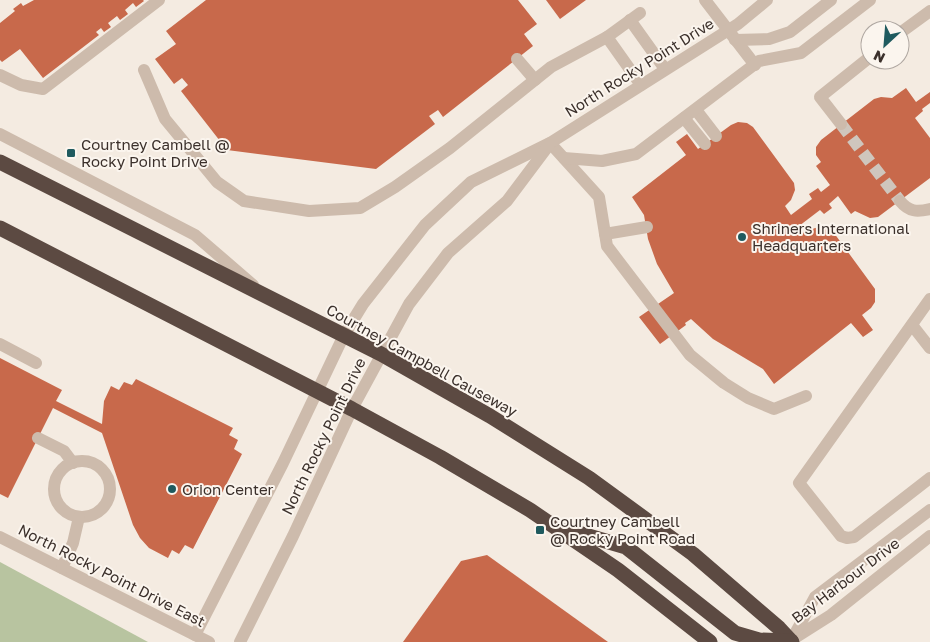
<svg xmlns="http://www.w3.org/2000/svg" width="930" height="642" viewBox="0 0 930 642" font-family="'Golos Text',sans-serif">
	<rect width="100%" height="100%" fill="#f4ebe1"/>
	<polygon fill="#b8c4a0" points="0,562 148,642 0,642"/>
	<g fill="#c8694b">
		<polygon points="34,0 143,0 144,1 136,7 133,3 125,10 128,14 120,20 117,16 108,23 111,27 104,32 101,28 96,32 99,35 43,78 20,49 2,62 0,60 0,23 15,11 13,9 21,3 23,6"/>
		<polygon points="206,0 518,0 537,24 524,34 533,46 443,117 438,110 429,116 435,124 376,169 227,150 181,91 188,85 182,78 174,84 155,59 176,44 166,31"/>
		<polygon points="546,0 586,0 560,19"/>
		<polygon points="906,88 916,102 930,92 930,103 922,109 923,111 915,118 930,138 930,178 878,217 870,218 855,211 851,214 838,196 829,204 832,208 824,214 820,210 799,226 805,234 811,229 820,227 834,233 875,289 875,302 871,308 862,315 873,330 863,337 851,323 774,384 763,369 713,339 691,319 685,323 686,325 660,344 639,317 674,293 657,264 648,239 644,215 632,197 686,155 676,142 687,134 698,149 731,125 738,122 747,123 753,127 794,183 795,190 791,200 785,206 791,215 812,199 809,194 818,188 821,192 830,185 816,166 821,162 816,155 816,147 821,140 874,99 881,97 892,98"/>
		<polygon points="0,358 62,390 56,401 102,424 104,401 111,386 119,390 124,382 132,385 136,379 233,428 229,435 238,440 234,449 242,454 193,549 185,545 179,554 172,550 168,558 149,548 140,538 133,525 102,433 53,408 8,498 0,494"/>
		<polygon points="487,555 608,642 403,642 461,561"/>
	</g>
	<g fill="none" stroke-linecap="round" stroke-linejoin="round">
		<polyline stroke="#cfc6bd" stroke-width="12" stroke-dasharray="12 6" stroke-linecap="butt" points="841,124 900,201"/>
		<g stroke="#cdbbac" stroke-width="12">
			<polyline points="705,0 755,65"/>
			<polyline points="630,20 665,69"/>
			<polyline points="900,33 930,11"/>
			<polyline points="607,37 641,85"/>
			<polyline points="735,40 769,39 790,32 831,0"/>
			<polyline points="517,59 535,80"/>
			<polyline points="144,70 165,119 217,182 244,201 309,211 360,208 395,187 450,148 551,67 607,37 640,13"/>
			<polyline points="0,75 21,85 43,89 159,0"/>
			<polyline points="696,110 716,136"/>
			<polyline points="684,118 705,144"/>
			<polyline points="841,124 820,97 870,57"/>
			<polyline points="0,134 195,235 253,285"/>
			<polyline points="550,143 599,197 607,246 690,355 724,383 748,398 774,409 806,396"/>
			<polyline points="564,158 602,161 636,154 759,61 801,53 870,0"/>
			<path d="M 900,201 C 909,212 917,212 930,209"/>
			<polyline points="605,234 647,227"/>
			<polyline points="930,299 799,483 841,536 847,538 854,537 930,478"/>
			<polyline points="912,325 930,348"/>
			<polyline points="0,344 36,363"/>
			<polyline points="38,438 64,451 73,463"/>
			<circle cx="82" cy="489" r="28"/>
			<polyline points="0,537 209,642"/>
			<polyline points="62,568 73,543 79,517"/>
			<polyline points="195,635 283,463 344,335 363,304 425,225 471,182 550,143 738,24 767,0"/>
			<polyline points="793,639 831,615 930,536"/>
			<polyline points="791,641 815,597 930,510"/>
			<polyline points="240,642 293,536 352,409 409,304 448,253 507,201 549,145"/>
		</g>
		<g stroke="#5c4a42" stroke-width="15">
			<polyline points="0,162 381,354 490,416 589,478 693,554 779,628 792,642"/>
			<polyline points="0,228 352,409 440,457 530,510 618,570 710,642"/>
			<polyline points="568,530 626,547 735,633 759,640 791,641"/>
		</g>
	</g>
	<g fill="#1f5a5e" stroke="#fbf5ee" stroke-width="2">
		<rect x="66" y="148" width="10" height="10" rx="2.5"/>
		<circle cx="742" cy="237" r="5"/>
		<circle cx="172" cy="489" r="5"/>
		<rect x="535" y="525" width="10" height="10" rx="2.5"/>
	</g>
	<g text-anchor="middle" dominant-baseline="central" stroke-width="4" stroke-linejoin="round" paint-order="stroke">
		<g font-size="15" fill="#3b302b" stroke="#fbf5ee">
			<text transform="translate(639 67) rotate(-32)">North Rocky Point Drive</text>
			<text transform="translate(422 360) rotate(29)">Courtney Campbell Causeway</text>
			<text transform="translate(323 436) rotate(-64)">North Rocky Point Drive</text>
			<text transform="translate(112 575) rotate(27)">North Rocky Point Drive East</text>
			<text transform="translate(845 580) rotate(-37)">Bay Harbour Drive</text>
		</g>
		<g font-size="15" fill="#3b302b" stroke="#fbf5ee" text-anchor="start">
			<text x="81" y="144">Courtney Cambell @<tspan x="81" dy="17">Rocky Point Drive</tspan></text>
			<text x="752" y="228">Shriners International<tspan x="752" dy="17">Headquarters</tspan></text>
			<text x="182" y="489">Orion Center</text>
			<text x="550" y="521">Courtney Cambell<tspan x="550" dy="17">@ Rocky Point Road</tspan></text>
		</g>
	</g>
	<g transform="translate(885 45) rotate(206)"><circle r="24" fill="#fbf5ee" stroke="#aea6a0"/>
	<path d="M0-4L9 19L0 12L-9 19Z" fill="#1f5a5e"/>
	<text y="-8" font-size="14" font-weight="bold" text-anchor="middle" fill="#3b302b">N</text>
	</g>
</svg>
